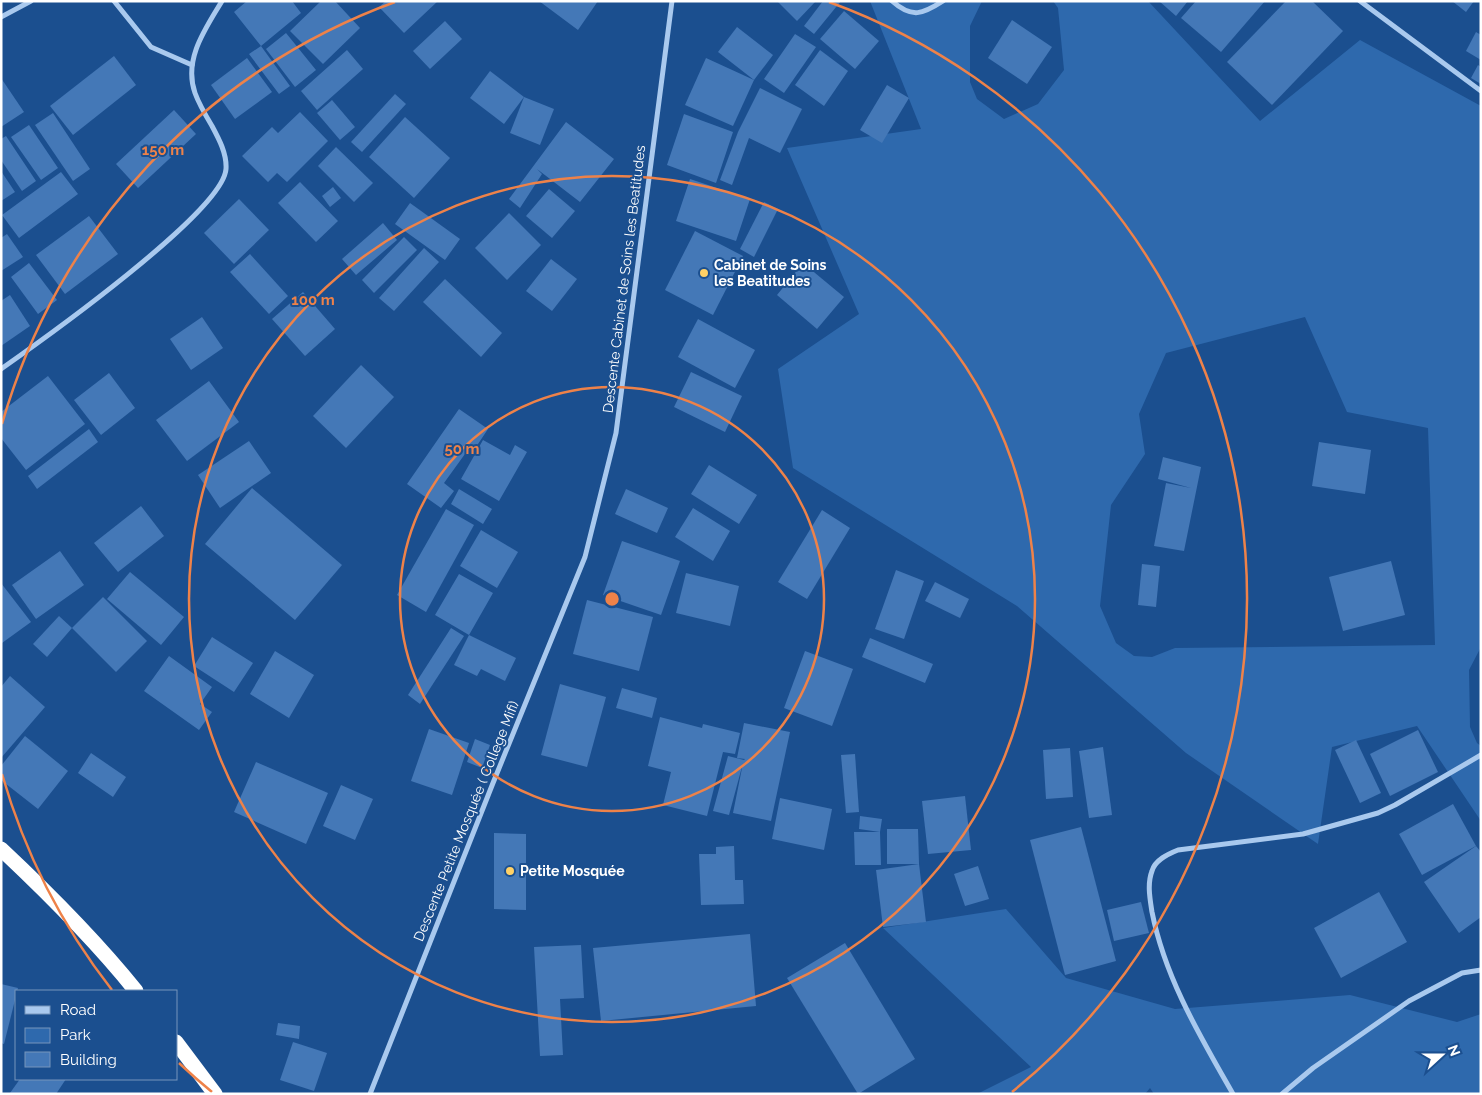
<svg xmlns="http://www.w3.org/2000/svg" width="1482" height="1095" viewBox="0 0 1482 1095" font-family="Raleway,sans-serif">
	<rect width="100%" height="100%" fill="#1b4f8f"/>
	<g fill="#2e69ad" fill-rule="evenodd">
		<path d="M 870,1 L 982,1 L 970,26 L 970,82 L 977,99 L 1004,119 L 1038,104 L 1064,70 L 1058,8 L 1053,1 L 1148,1 L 1260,121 L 1360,40 L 1481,106 L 1481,647 L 1469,670 L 1470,727 L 1477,743 L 1481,746 L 1481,821 L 1417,726 L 1332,747 L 1318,844 L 1186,753 L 1017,606 L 793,468 L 778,369 L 859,314 L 787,148 L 921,129 ZM 1305,317 L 1347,412 L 1428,428 L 1435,645 L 1175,648 L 1152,657 L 1134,656 L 1116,643 L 1100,606 L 1111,505 L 1145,454 L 1139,414 L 1166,353 Z"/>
		<polygon points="1006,909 1066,978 1175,1009 1350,995 1457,1022 1481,1014 1481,1094 1154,1094 1150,1088 1145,1094 977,1094 1031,1067 883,928"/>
	</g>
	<g fill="#4478b7">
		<polygon points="247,1 292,1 301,13 261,46 290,86 279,94 249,54 261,46 234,12"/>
		<polygon points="321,1 335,1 360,28 323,64 290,31"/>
		<polygon points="386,1 438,1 404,33 379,7"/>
		<polygon points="539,1 598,1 578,30"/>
		<polygon points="777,1 816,1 797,21"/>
		<polygon points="823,1 841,1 814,34 804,26"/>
		<polygon points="1159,1 1188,1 1176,16"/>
		<polygon points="1196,1 1265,1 1221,52 1181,18"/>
		<polygon points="1286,1 1312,1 1343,31 1272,105 1227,62"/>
		<polygon points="1452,1 1474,1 1466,12"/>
		<polygon points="844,11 879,41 855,69 820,39"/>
		<polygon points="1012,20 1052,47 1027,84 988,58"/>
		<polygon points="445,21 462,39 430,69 413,51"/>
		<polygon points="737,27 773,55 754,80 718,52"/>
		<polygon points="1476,32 1481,35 1481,60 1466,51"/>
		<polygon points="286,33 316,70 295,87 266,49"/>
		<polygon points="795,34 816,47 784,93 764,79"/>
		<polygon points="347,50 363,69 317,110 301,91"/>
		<polygon points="820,50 848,71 824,106 795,85"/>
		<polygon points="114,56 136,85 73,135 50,106"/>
		<polygon points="247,58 272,92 235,119 211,85"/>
		<polygon points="706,58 754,80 733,126 685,105"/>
		<polygon points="1478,65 1481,67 1481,84 1471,78"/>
		<polygon points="490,71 524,97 504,124 470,98"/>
		<polygon points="1,78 24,112 1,127"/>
		<polygon points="887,85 909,98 882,143 860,130"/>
		<polygon points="760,88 802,109 780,153 749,138 732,185 720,180 738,132"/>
		<polygon points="395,94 406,104 362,152 351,142"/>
		<polygon points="524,97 554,109 540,145 510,133"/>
		<polygon points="332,100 355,127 340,140 317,113"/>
		<polygon points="174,110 196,134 138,188 116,164"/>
		<polygon points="300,112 328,141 287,182 277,173 268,182 242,156 272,127 278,133"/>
		<polygon points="53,113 90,169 73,181 35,125"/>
		<polygon points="684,114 733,132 716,183 667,165"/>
		<polygon points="405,117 450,158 414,198 369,157"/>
		<polygon points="566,122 614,159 580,202 537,169 542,174 520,208 509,199"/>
		<polygon points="29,125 58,168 41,180 11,137"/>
		<polygon points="6,136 36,181 22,191 1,160 1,139"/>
		<polygon points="336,147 373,183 354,202 318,166"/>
		<polygon points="1,171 15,192 1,201"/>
		<polygon points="61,172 78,194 19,238 2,215"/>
		<polygon points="690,179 750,199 736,241 676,221"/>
		<polygon points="300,182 338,221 316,242 278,203"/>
		<polygon points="333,187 341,198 330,207 322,196"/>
		<polygon points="549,189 575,211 552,238 526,216"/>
		<polygon points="239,199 269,230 234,264 204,233"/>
		<polygon points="764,202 778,209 754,257 740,249"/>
		<polygon points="410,203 460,239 445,260 395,224"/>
		<polygon points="509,213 541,245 507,280 475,248"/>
		<polygon points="89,216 118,254 65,294 36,255"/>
		<polygon points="383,223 397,240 356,275 342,259"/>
		<polygon points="695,231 743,256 713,315 665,290"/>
		<polygon points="7,234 23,257 1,271 1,238"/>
		<polygon points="404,237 417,250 374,293 362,280"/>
		<polygon points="424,248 439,262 394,311 379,298"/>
		<polygon points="250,254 288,296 269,314 230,272"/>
		<polygon points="551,259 577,279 552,311 526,291"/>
		<polygon points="29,263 57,300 38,314 11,277"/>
		<polygon points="803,263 844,297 817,329 777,295"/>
		<polygon points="445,279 502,333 481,357 423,302"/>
		<polygon points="303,292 335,329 305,356 272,319"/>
		<polygon points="10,295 30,326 1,346 1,301"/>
		<polygon points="202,317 223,348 191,370 170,339"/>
		<polygon points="698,319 755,350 735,388 678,357"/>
		<polygon points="361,365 394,397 346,448 313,416"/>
		<polygon points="691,372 742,396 725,432 674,407"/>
		<polygon points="109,373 135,408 101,435 74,400"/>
		<polygon points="48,376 85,424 26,470 1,438 1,412"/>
		<polygon points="209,381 239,422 187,461 156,420"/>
		<polygon points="459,409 488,429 474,450 470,447 444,483 454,491 441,508 407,484"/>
		<polygon points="89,429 98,442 37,489 28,476"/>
		<polygon points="483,440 510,455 515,445 527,452 499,501 461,479"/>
		<polygon points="249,441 271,473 220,508 198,475"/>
		<polygon points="1319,442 1371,450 1365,494 1312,486"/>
		<polygon points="1163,457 1201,467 1184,551 1154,546 1166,483 1191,488 1158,479"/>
		<polygon points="709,465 757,495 739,524 691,494"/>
		<polygon points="252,488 342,565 295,620 205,544"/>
		<polygon points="459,489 492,509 483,524 451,504"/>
		<polygon points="626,489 668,508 657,533 615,514"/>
		<polygon points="141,506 164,536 118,572 94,543"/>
		<polygon points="693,508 730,531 713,561 675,537"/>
		<polygon points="446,509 474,525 426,612 397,595"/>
		<polygon points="822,510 850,528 807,599 778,582"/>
		<polygon points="481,530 518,552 497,588 460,566"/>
		<polygon points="622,541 680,561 661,615 603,595"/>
		<polygon points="60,551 84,585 36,619 12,585"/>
		<polygon points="1391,561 1405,615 1343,631 1329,577"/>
		<polygon points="1142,564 1160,566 1156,607 1138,605"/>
		<polygon points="896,570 924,581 904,639 875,629"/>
		<polygon points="130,572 184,617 161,645 107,599"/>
		<polygon points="686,573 739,586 730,626 676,613"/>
		<polygon points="459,574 493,593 469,635 516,658 505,681 481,669 477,676 454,665 469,635 435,615"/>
		<polygon points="935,582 969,599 960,618 925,601"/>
		<polygon points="1,583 31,622 2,643 1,642"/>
		<polygon points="103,597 147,641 116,672 72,628"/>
		<polygon points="587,600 653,617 639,671 573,654"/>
		<polygon points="59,616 72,628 47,657 33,644"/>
		<polygon points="451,628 464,636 420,704 408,695"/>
		<polygon points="212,637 253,663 234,692 194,666"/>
		<polygon points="870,638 933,664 925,683 862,657"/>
		<polygon points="275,651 314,675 289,718 250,694"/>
		<polygon points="805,651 853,669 832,726 784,708"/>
		<polygon points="169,656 212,687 200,704 212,712 199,730 144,691"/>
		<polygon points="10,676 45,707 1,758 1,687"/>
		<polygon points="560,684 606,697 587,767 541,755"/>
		<polygon points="622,688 657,698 652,718 616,708"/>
		<polygon points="660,717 702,728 703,724 740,733 735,754 723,752 707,816 663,805 671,772 648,766"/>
		<polygon points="744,723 790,732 771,821 733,813 743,763 729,815 713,811 728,756 744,760 745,759 737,758"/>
		<polygon points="429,729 469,743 452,795 411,781"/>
		<polygon points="1418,730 1438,772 1390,796 1370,754"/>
		<polygon points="25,736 68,771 38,809 1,780 1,766"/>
		<polygon points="475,739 490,745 482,768 467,762"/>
		<polygon points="1356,740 1381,793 1360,803 1335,750"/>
		<polygon points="1103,747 1112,815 1089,818 1079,751"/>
		<polygon points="1070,748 1073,797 1046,799 1043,750"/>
		<polygon points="91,753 126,777 113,797 78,773"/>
		<polygon points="855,754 859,812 846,813 841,755"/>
		<polygon points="256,762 328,793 306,844 234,812"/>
		<polygon points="341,785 373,799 355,840 323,826"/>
		<polygon points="965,796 971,850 928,854 922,801"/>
		<polygon points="780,798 832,809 824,850 772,839"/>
		<polygon points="1453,804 1476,846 1422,875 1399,834"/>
		<polygon points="860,816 882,819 880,832 881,865 855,865 854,832 880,832 859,829"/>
		<polygon points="1081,827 1116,961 1065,975 1030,840"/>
		<polygon points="887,829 918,829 919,864 887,864"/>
		<polygon points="494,833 526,834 526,910 494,909"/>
		<polygon points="734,846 735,880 743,880 744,904 701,905 699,854 716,854 716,847"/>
		<polygon points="1476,846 1481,852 1481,917 1459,933 1424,882"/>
		<polygon points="919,864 926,922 883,927 876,870"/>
		<polygon points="978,866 989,899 965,906 954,874"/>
		<polygon points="1379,892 1407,942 1341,978 1314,928"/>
		<polygon points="1141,902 1149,933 1114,941 1107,910"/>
		<polygon points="750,934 756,1006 601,1021 593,948"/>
		<polygon points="845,943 915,1059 858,1094 787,978"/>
		<polygon points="581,945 584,998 560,999 563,1055 540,1056 534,947"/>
		<polygon points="1,984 18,988 4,1044 1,1043"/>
		<polygon points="278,1023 300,1026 299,1039 276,1035"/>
		<polygon points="293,1042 327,1053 314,1091 280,1080"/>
		<polygon points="20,1079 66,1079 56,1094 11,1094 10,1093"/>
	</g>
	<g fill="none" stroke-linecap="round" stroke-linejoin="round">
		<g stroke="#a9c9ee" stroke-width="5">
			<polyline points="114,1 151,47 192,65"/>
			<path d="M 892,1 C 912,19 923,14 943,1"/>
			<polyline points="1360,1 1481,91"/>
			<polyline points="1,17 31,1"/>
			<path d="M 1,369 C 41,341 223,212 226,169 C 227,154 219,139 212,126 C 206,116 199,104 195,93 C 183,59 206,28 222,1"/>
			<polyline points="370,1094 493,783 585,557 616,433 672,1"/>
			<path d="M 1233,1094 C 1200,1036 1165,978 1152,912 C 1150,899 1147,884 1152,871 C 1155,860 1168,854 1178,850 L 1303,834 L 1378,813 L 1395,805 L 1481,755"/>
			<polyline points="1282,1094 1313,1068 1409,1001 1462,973 1481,970"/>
		</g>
		<g stroke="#fff" stroke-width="15">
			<path d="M 1,849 C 49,894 95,940 136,991"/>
			<polyline points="176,1042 215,1094"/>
		</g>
	</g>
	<g fill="none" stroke="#ee8249" stroke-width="2.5">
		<circle cx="612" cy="599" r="212"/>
		<circle cx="612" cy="599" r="423"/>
		<path d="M212 1092A635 635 0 0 1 179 1063M112 990A635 635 0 0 1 2 774M2 424A635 635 0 0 1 395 2M829 2A635 635 0 0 1 1012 1092"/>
	</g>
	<g fill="#ffd166" stroke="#1b4f8f" stroke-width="2">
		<circle cx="704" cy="273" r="5"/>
		<circle cx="510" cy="871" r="5"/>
	</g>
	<g text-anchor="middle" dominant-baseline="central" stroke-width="4" stroke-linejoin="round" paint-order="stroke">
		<g font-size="14" font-weight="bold" fill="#fff" stroke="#1b4f8f" text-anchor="start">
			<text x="714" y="265">Cabinet de Soins<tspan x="714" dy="16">les Beatitudes</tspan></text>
			<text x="520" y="871">Petite Mosquée</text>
		</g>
		<g font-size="14" fill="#fff" stroke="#1b4f8f">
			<text transform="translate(624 279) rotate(-83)">Descente Cabinet de Soins les Beatitudes</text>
			<text transform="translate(466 821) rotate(-68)">Descente Petite Mosquée ( College Mifi)</text>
		</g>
	</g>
	<circle cx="612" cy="599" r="8" fill="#ee8249" stroke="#1b4f8f" stroke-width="2.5"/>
	<g font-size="15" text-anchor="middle" font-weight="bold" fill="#ee8249" stroke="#1b4f8f" stroke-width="4" stroke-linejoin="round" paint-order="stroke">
		<text x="163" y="155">150 m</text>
		<text x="313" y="305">100 m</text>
		<text x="462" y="454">50 m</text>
	</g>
	<rect width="1482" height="1095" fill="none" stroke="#ffffff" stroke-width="5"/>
	<rect x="15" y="990" width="162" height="90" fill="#1b4f8f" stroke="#7695bc"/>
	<rect x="25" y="1006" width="25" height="8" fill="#a9c9ee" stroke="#7695bc"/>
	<text x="60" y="1015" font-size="15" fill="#ffffff">Road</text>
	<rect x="25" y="1028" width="25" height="15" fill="#2e69ad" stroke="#7695bc"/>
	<text x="60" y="1040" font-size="15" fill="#ffffff">Park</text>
	<rect x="25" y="1052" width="25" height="15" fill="#4478b7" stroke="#7695bc"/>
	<text x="60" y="1065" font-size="15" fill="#ffffff">Building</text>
	<g transform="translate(1442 1055) rotate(69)" stroke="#1b4f8f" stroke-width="4" paint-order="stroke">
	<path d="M0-4L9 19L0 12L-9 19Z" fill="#ffffff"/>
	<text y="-8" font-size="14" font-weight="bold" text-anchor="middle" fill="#ffffff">N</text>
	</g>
</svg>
